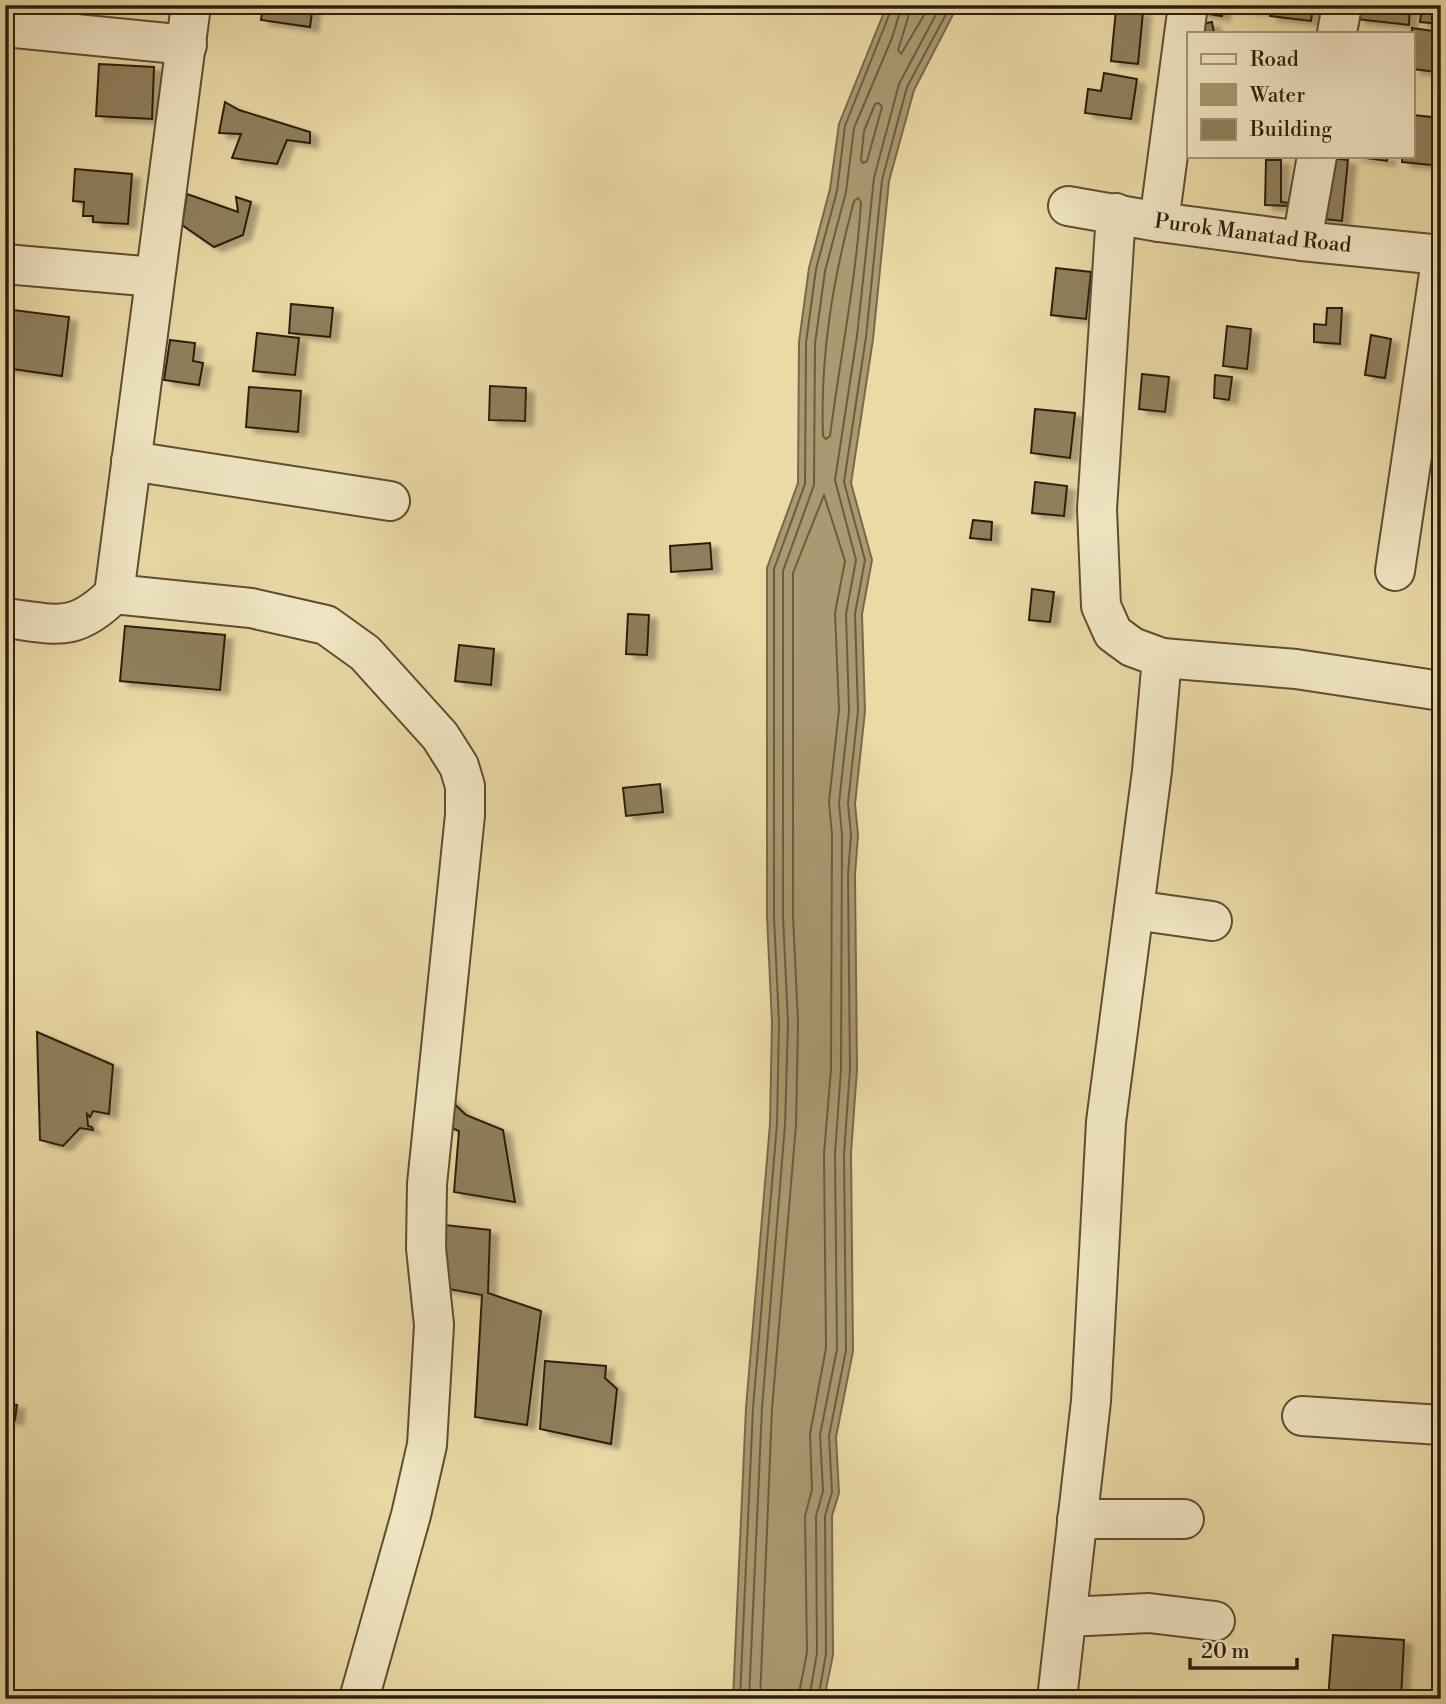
<svg xmlns="http://www.w3.org/2000/svg" width="1446" height="1704" viewBox="0 0 1446 1704" font-family="'Libre Bodoni',serif">
	<defs>
		<filter id="shadow"><feDropShadow dx="8" dy="4.5" stdDeviation="2" flood-color="#0004"/></filter>
	</defs>
	<rect width="100%" height="100%" fill="#ebdaa6"/>
	<filter id="stains"><feTurbulence type="fractalNoise" baseFrequency=".00286" numOctaves="4"/><feColorMatrix values="0 0 0 0 .2 0 0 0 0 .09 0 0 0 0 .02 0 0 0 .5 -.17"/></filter>
	<radialGradient id="worn" r=".72"><stop offset=".6" stop-color="#630" stop-opacity="0"/><stop offset="1" stop-color="#630" stop-opacity=".3"/></radialGradient>
	<polygon fill="#aa9a72" stroke="#78694a" stroke-width="2" points="887,5 958,5 914,90 889,181 873,339 851,483 872,560 862,614 865,711 855,804 858,835 855,875 857,1069 851,1153 853,1351 836,1437 839,1493 832,1516 833,1655 824,1699 733,1699 746,1408 770,1124 772,1023 767,916 767,568 798,483 799,342 809,268 830,189 839,124"/>
	<g fill="none" stroke-linecap="round" stroke-linejoin="round">
		<g stroke="#6b5c40" stroke-width="2">
			<polyline points="912,5 898,50 901,54 930,5"/>
			<polygon points="879,103 882,107 867,161 863,163 861,160 864,131 875,104"/>
			<path d="M 858,198 L 861,202 C 856,281 840,358 830,436 L 826,439 L 823,436 C 820,355 833,279 854,201 Z"/>
			<polyline points="740,1699 753,1408 777,1124 779,1023 774,916 774,569 805,484 806,343 816,269 837,191 845,126 893,5"/>
			<polyline points="749,1699 762,1408 785,1125 788,1023 783,916 783,571 814,485 815,344 825,271 846,192 854,128 892,38 902,5"/>
			<polyline points="760,1699 772,1409 796,1125 798,1022 793,915 793,573 824,495 845,561 835,613 839,710 829,802 832,835 831,1069 824,1154 826,1348 810,1434 812,1490 805,1516 807,1652 798,1699"/>
			<polyline points="809,1699 817,1653 816,1516 823,1491 820,1435 837,1349 835,1154 841,1069 842,835 839,803 849,711 846,614 856,560 835,480 857,336 874,178 899,84 941,5"/>
			<polyline points="818,1699 826,1654 825,1516 832,1492 829,1436 846,1350 844,1154 850,1069 848,875 851,835 848,803 858,711 855,614 865,560 844,482 866,337 882,180 907,87 951,5"/>
		</g>
	</g>
	<g fill="#8f805d" stroke="#2c1f0d" stroke-width="2" filter="url(#shadow)">
		<polygon points="263,5 313,5 310,27 261,20"/>
		<polygon points="1202,5 1223,5 1222,16 1201,13"/>
		<polygon points="1226,5 1261,5 1260,11"/>
		<polygon points="1271,5 1313,5 1311,21 1270,16"/>
		<polygon points="1358,5 1410,5 1409,25 1357,19"/>
		<polygon points="1422,5 1441,5 1441,24 1420,22"/>
		<polygon points="1116,9 1143,12 1138,64 1111,61"/>
		<polygon points="1212,22 1214,33 1193,33 1191,26"/>
		<polygon points="1412,28 1441,32 1436,72 1413,69"/>
		<polygon points="99,64 154,67 152,119 96,116"/>
		<polygon points="1104,73 1137,79 1131,119 1085,113 1088,89 1101,91"/>
		<polygon points="225,102 239,110 310,132 310,143 287,140 277,164 232,158 241,134 219,133"/>
		<polygon points="1413,115 1441,118 1441,166 1402,162 1402,156 1413,156"/>
		<polygon points="1351,156 1388,156 1387,161"/>
		<polygon points="1320,157 1348,160 1342,221 1314,218"/>
		<polygon points="1266,160 1281,160 1281,202 1291,203 1290,206 1265,205"/>
		<polygon points="75,169 132,174 128,224 93,222 93,216 83,216 84,202 73,201"/>
		<polygon points="187,194 238,212 236,197 251,202 243,235 214,247 182,225"/>
		<polygon points="1056,268 1091,272 1086,319 1051,315"/>
		<polygon points="291,304 333,308 330,337 289,333"/>
		<polygon points="1327,308 1342,308 1340,344 1314,342 1314,324 1326,325"/>
		<polygon points="5,309 69,317 62,376 5,368"/>
		<polygon points="1227,326 1251,329 1247,369 1223,366"/>
		<polygon points="257,333 299,338 295,375 253,371"/>
		<polygon points="1371,335 1391,339 1385,378 1365,375"/>
		<polygon points="170,340 195,343 193,361 203,363 199,385 164,380"/>
		<polygon points="1142,374 1169,377 1165,412 1139,409"/>
		<polygon points="1215,375 1232,377 1229,400 1214,398"/>
		<polygon points="490,386 526,388 525,421 489,420"/>
		<polygon points="249,387 301,391 298,432 246,427"/>
		<polygon points="1035,409 1075,413 1070,458 1031,453"/>
		<polygon points="1035,482 1067,486 1064,516 1032,513"/>
		<polygon points="973,520 992,522 991,540 970,538"/>
		<polygon points="710,543 712,569 671,572 670,546"/>
		<polygon points="1032,589 1054,592 1050,622 1029,620"/>
		<polygon points="628,614 649,615 647,655 626,654"/>
		<polygon points="125,626 225,635 220,690 120,681"/>
		<polygon points="459,645 494,649 491,685 455,681"/>
		<polygon points="660,784 663,812 626,816 623,788"/>
		<polygon points="37,1032 113,1065 109,1114 93,1111 90,1117 87,1114 88,1126 92,1127 93,1130 80,1128 63,1146 40,1140"/>
		<polygon points="444,1094 466,1115 503,1130 515,1202 454,1192 459,1131 439,1122"/>
		<polygon points="445,1225 490,1230 488,1293 541,1311 527,1425 475,1417 482,1295 433,1286"/>
		<polygon points="545,1361 606,1366 605,1378 617,1389 611,1444 540,1429"/>
		<polygon points="6,1404 17,1405 15,1420 5,1419"/>
		<polygon points="1333,1635 1404,1640 1401,1699 1328,1699"/>
	</g>
	<g fill="none" stroke-linecap="round" stroke-linejoin="round">
		<defs>
			<g id="minor">
				<polyline points="5,27 187,45"/>
				<polyline points="1337,33 1342,5"/>
				<path id="s1" d="M 1068,206 L 1159,222 L 1302,241 L 1441,255"/>
				<polyline points="1159,222 1188,5"/>
				<polyline points="1302,241 1317,156"/>
				<polyline points="5,264 155,277"/>
				<polyline points="131,461 390,501"/>
				<polyline points="1395,571 1441,260"/>
				<polyline points="114,594 251,608 326,625 365,653 440,736 459,766 465,786 465,815 427,1184 426,1248 434,1325 427,1445 411,1515 359,1699"/>
				<path d="M 5,618 C 56,624 74,634 114,594 L 191,5"/>
				<polyline points="1162,658 1296,669 1441,691"/>
				<polyline points="1134,910 1212,921"/>
				<polyline points="1302,1416 1441,1425"/>
				<polyline points="1077,1519 1184,1519"/>
				<polyline points="1067,1617 1149,1613 1215,1621"/>
				<polyline points="1057,1699 1091,1401 1106,1122 1152,771 1162,658 1132,647 1113,633 1101,606 1097,509 1116,213"/>
			</g>
		</defs>
		<use href="#minor" stroke="#5c4e33" stroke-width="42"/>
		<use href="#minor" stroke="#f2e7c5" stroke-width="38"/>
	</g>
	<g text-anchor="middle" dominant-baseline="central" stroke-width="7" stroke-linejoin="round" paint-order="stroke">
		<g font-size="21" fill="#2c1f0d" stroke="#f2e7c5">
			<text stroke="none"><textPath href="#s1" startOffset="187">Purok Manatad Road</textPath></text>
		</g>
	</g>
	<rect width="1446" height="1704" fill="none" stroke="#ebdaa6" stroke-width="28"/>
	<rect x="7" y="7" width="1432" height="1690" fill="none" stroke="#2c1f0d" stroke-width="3.5"/>
	<rect x="14" y="14" width="1418" height="1676" fill="none" stroke="#2c1f0d" stroke-width="2"/>
	<rect x="1187" y="32" width="228" height="126" fill="#f2e7c5" stroke="#a3977b" stroke-width="2"/>
	<rect x="1201" y="54" width="35" height="10" fill="#f2e7c5" stroke="#a3977b" stroke-width="2"/>
	<text x="1250" y="66" font-size="21" fill="#2c1f0d">Road</text>
	<rect x="1201" y="84" width="35" height="21" fill="#aa9a72" stroke="#a3977b" stroke-width="2"/>
	<text x="1250" y="102" font-size="21" fill="#2c1f0d">Water</text>
	<rect x="1201" y="119" width="35" height="21" fill="#8f805d" stroke="#a3977b" stroke-width="2"/>
	<text x="1250" y="136" font-size="21" fill="#2c1f0d">Building</text>
	<path d="M1190 1658v10h107v-10" fill="none" stroke="#2c1f0d" stroke-width="3.5"/>
	<text x="1201" y="1658" font-size="21" fill="#2c1f0d" stroke="#f2e7c5" stroke-width="5" paint-order="stroke">20 m</text>
	<rect width="100%" height="100%" filter="url(#stains)"/>
	<rect width="100%" height="100%" fill="url(#worn)"/>
</svg>
